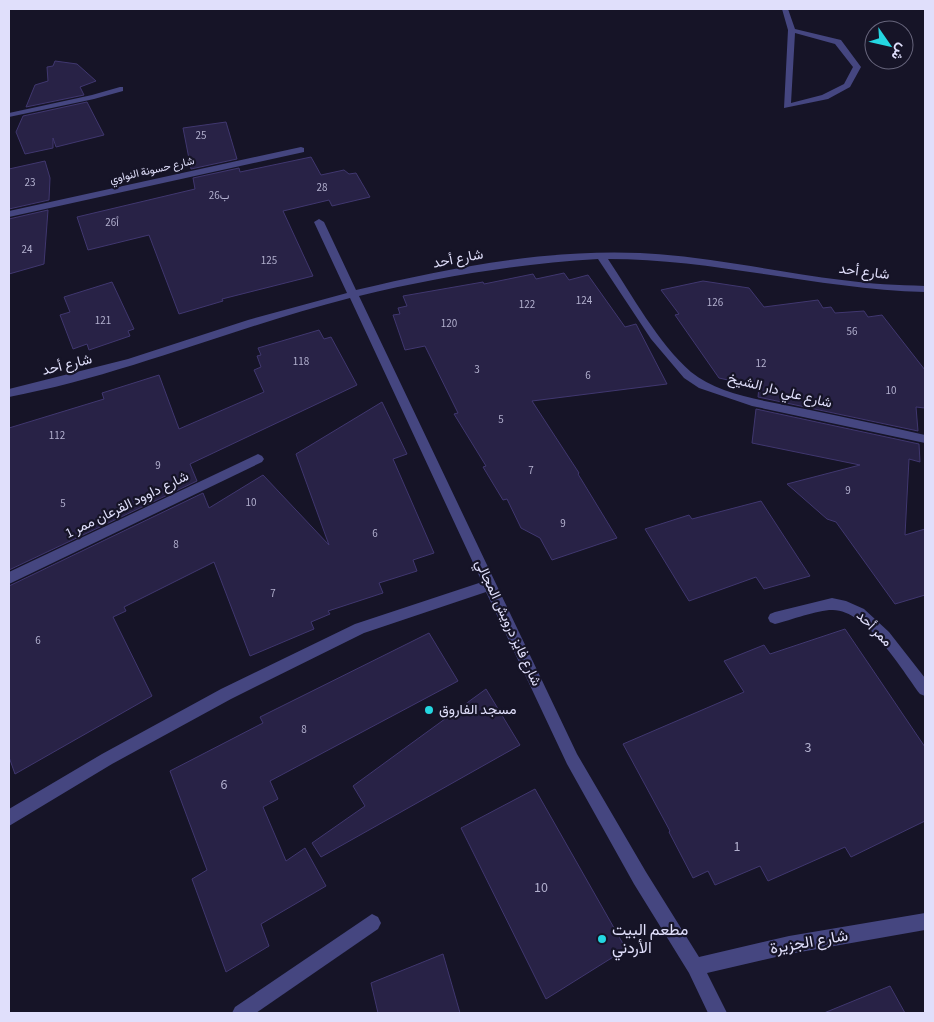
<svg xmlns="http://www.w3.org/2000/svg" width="934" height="1022" viewBox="0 0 934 1022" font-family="'Source Sans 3',Vazirmatn,sans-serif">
	<rect width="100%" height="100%" fill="#161427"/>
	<g fill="#282246" stroke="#40376f">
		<polygon points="55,61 77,64 96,81 80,87 84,95 26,107 35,85 48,81 47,67 53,66"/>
		<polygon points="87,102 104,135 56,147 53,138 53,148 25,154 16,132 23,116"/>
		<polygon points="226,122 237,159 191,169 183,128"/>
		<polygon points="311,157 321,175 344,170 349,174 356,173 370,197 332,206 329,200 283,211 313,276 222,299 223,301 179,314 149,235 88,250 77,217 195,189 193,178 239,168 240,172"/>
		<polygon points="45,161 50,178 49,200 9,209 9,169"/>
		<polygon points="48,210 44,264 9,274 9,219"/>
		<polygon points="564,273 569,280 588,275 625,327 636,324 667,384 532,401 579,473 578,474 617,538 552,560 540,538 521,528 507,499 503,500 483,467 486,466 454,414 458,413 425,346 405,350 393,315 400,314 398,308 407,306 403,296 483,282 484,284 533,274 536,279"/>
		<polygon points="703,281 749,288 764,307 818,300 823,308 831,307 835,313 864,311 868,317 882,315 925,370 925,408 916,407 918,431 758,397 759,387 719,378 675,315 679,314 661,290"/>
		<polygon points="112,282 134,329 128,331 130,336 89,350 87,344 73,349 60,315 70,312 64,297"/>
		<polygon points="319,330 324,339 331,337 357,385 190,464 197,481 9,570 9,428 104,399 102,393 159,375 179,429 264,392 254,370 261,367 257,356 261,355 258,348"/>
		<polygon points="382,402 407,454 393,459 434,553 413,560 417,571 379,583 383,593 328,611 330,614 311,622 314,629 250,656 214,562 124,607 126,611 113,617 152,696 15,774 9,757 9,586 203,493 209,508 263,475 329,545 296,454"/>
		<polygon points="756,409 919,444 920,462 909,459 905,535 925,529 925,595 895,604 836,522 827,519 787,484 860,465 752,443"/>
		<polygon points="761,501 810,576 764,589 756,577 689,601 645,529 689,515 692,519"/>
		<polygon points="845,629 925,747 925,821 851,857 845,847 768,881 760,866 715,885 708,871 693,878 669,832 670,831 623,744 744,692 724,661 764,645 770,654"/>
		<polygon points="429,633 458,681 270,781 278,799 263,807 286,861 305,848 326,886 261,924 269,946 226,972 192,879 207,870 170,771 263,723 260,717"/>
		<polygon points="486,689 520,745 321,857 312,843 365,806 353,786"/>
		<polygon points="535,789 626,949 546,999 461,828"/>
		<polygon points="443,954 460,1013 378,1013 371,983"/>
		<polygon points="890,986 905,1013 824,1013"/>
	</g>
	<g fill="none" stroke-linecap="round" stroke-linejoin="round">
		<g fill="#454680" fill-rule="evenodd">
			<path d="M 782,9 L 788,9 L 795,29 L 841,40 L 861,67 L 850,87 L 828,99 L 784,108 L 788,30 ZM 795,33 L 835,44 L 853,67 L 844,84 L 822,95 L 791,103 Z"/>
			<polygon points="120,87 123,87 123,91 94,99 9,117 9,113 92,95"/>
			<polygon points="301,147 304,148 304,152 9,217 9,211"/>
			<path d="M 319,219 L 324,222 L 356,290 C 448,268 545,249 640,253 C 708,256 775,272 842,280 C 870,284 898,285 925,286 L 925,292 C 818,289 715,259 608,259 C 632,295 658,343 691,372 C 720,396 773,402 810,410 C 848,418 887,426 925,435 L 925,443 L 752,406 L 699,388 L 684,378 L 651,339 L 598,259 C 517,264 438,277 359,296 L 577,754 L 646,872 L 699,957 L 789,936 L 925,913 L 925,930 L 789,954 L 707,973 L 727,1013 L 708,1013 L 689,973 L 634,884 L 567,764 L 486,592 L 364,633 L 231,699 L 112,764 L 9,826 L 9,809 L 102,754 L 221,689 L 355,624 L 482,582 L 350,298 C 235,327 125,375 9,397 L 9,389 L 128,359 L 248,320 L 347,293 L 314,222 Z"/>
			<polygon points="258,454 262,456 264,459 262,462 9,584 9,572"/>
			<path d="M 832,598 L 846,601 L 864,609 L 889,632 L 925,678 L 925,696 L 920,694 C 902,670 866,609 832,610 C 817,610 791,620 775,624 L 770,622 L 768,618 L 770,614 L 775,612 Z"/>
			<polygon points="372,914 378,917 381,923 378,929 256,1013 232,1013 235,1007"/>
		</g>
	</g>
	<g fill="#24d7e1" stroke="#161427" stroke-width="2">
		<circle cx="429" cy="710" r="5"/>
		<circle cx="602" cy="939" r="5"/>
	</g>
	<g text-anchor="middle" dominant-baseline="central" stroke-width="4.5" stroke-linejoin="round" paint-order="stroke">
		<g font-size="11" fill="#b2b0ce">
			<text x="201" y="135">25</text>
			<text x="30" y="182">23</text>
			<text x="322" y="187">28</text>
			<text x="219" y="195">26ب</text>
			<text x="112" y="222">26أ</text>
			<text x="27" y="249">24</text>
			<text x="269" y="260">125</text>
			<text x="584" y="300">124</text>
			<text x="715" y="302">126</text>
			<text x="527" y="304">122</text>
			<text x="103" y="320">121</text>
			<text x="449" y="323">120</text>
			<text x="852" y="331">56</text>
			<text x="301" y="361">118</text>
			<text x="761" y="363">12</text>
			<text x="477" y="369">3</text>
			<text x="588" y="375">6</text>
			<text x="891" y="390">10</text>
			<text x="501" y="419">5</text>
			<text x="57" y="435">112</text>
			<text x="158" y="465">9</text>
			<text x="531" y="470">7</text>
			<text x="848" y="490">9</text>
			<text x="251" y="502">10</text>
			<text x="63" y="503">5</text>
			<text x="563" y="523">9</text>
			<text x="375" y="533">6</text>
			<text x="176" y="544">8</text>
			<text x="273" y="593">7</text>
			<text x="38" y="640">6</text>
			<text x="304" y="729">8</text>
		</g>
		<g font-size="11" fill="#e0dffb" stroke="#161427">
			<text transform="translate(152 170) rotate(-13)">شارع حسونة النواوي</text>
		</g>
		<g font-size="14" fill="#e0dffb" stroke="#161427">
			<text transform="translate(458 259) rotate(-11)">شارع أحد</text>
			<text transform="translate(864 272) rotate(7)">شارع أحد</text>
			<text transform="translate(67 365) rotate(-14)">شارع أحد</text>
			<text transform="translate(780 391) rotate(14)">شارع علي دار الشيخ</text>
			<text transform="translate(127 505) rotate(-26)">شارع داوود القرعان ممر 1</text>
			<text transform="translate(508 623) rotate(65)">شارع فايز درويش المجالي</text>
			<text transform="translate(874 629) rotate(45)">ممر أحد</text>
		</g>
		<g font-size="14" fill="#e0dffb" stroke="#161427" text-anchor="start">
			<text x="439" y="710">مسجد الفاروق</text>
		</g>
		<g font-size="14" fill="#b2b0ce">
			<text x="808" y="748">3</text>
			<text x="224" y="785">6</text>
			<text x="737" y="847">1</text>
			<text x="541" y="888">10</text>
		</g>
		<g font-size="16" fill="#e0dffb" stroke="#161427" text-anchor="start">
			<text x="612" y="930">مطعم البيت<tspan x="612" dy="18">الأردني</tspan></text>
		</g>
		<g font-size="16" fill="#e0dffb" stroke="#161427">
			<text transform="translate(809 942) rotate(-10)">شارع الجزيرة</text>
		</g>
	</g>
	<rect width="934" height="1022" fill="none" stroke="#e0dffb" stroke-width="20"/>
	<g transform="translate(889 45) rotate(124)"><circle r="24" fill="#161427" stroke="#67657c"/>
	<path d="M0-4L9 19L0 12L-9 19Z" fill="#24d7e1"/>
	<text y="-8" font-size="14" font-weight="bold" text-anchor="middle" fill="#e0dffb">ش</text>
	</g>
</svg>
